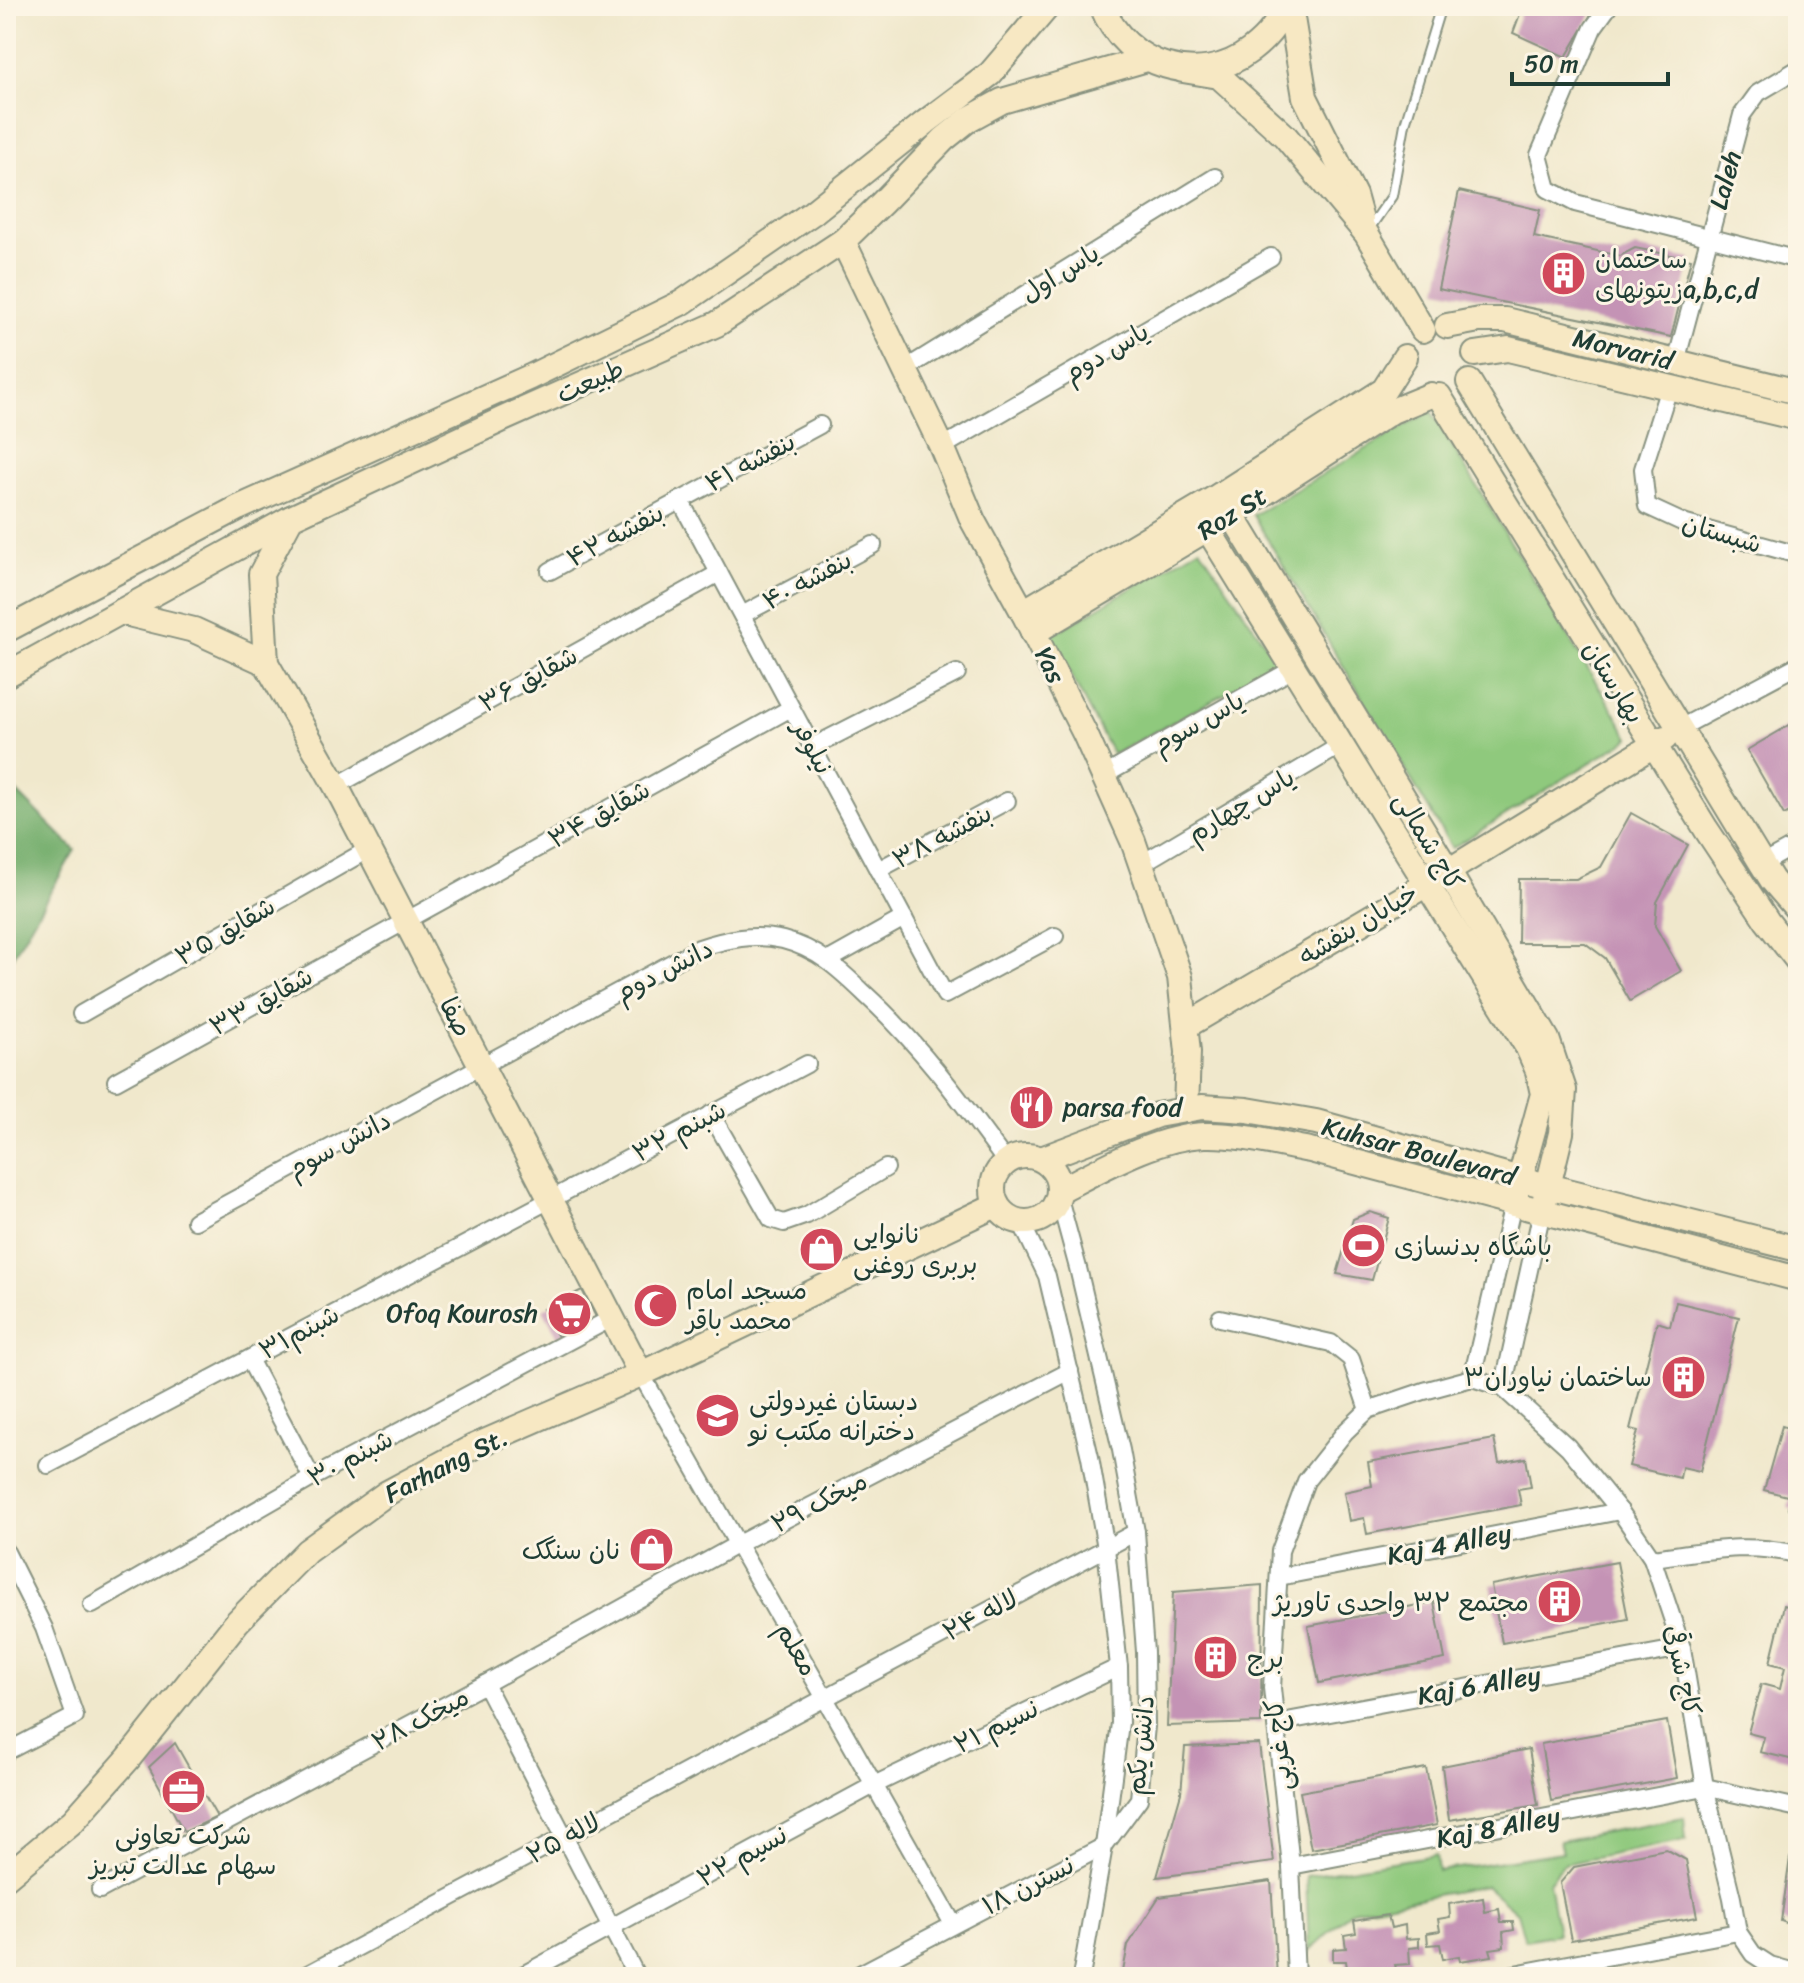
<svg xmlns="http://www.w3.org/2000/svg" width="1804" height="1983" viewBox="0 0 1804 1983" font-family="Sriracha,'Playpen Sans Arabic',sans-serif">
	<rect width="100%" height="100%" fill="#fcf5e5"/>
	<filter id="ink" filterUnits="userSpaceOnUse"><feTurbulence type="fractalNoise" baseFrequency=".0125" numOctaves="2"/><feDisplacementMap in="SourceGraphic" scale="16" xChannelSelector="R" yChannelSelector="G"/><feConvolveMatrix kernelMatrix="1 2 1 2 8 2 1 2 1" color-interpolation-filters="sRGB"/></filter>
	<filter id="wash" filterUnits="userSpaceOnUse"><feTurbulence type="fractalNoise" baseFrequency=".006" numOctaves="4" result="noise"/><feDisplacementMap in="SourceGraphic" scale="32" xChannelSelector="R" yChannelSelector="G"/><feGaussianBlur stdDeviation="1.8" result="paint"/><feColorMatrix in="noise" values="0 0 0 0 0 0 0 0 0 0 0 0 0 0 0 0 0 1.4 0 .05"/><feComposite in="paint" operator="in"/></filter>
	<g filter="url(#wash)">
		<rect width="100%" height="100%" fill="#f0e8cc"/>
		<g fill="#8fc97d" stroke="#578358" stroke-width="2">
			<polygon points="1431,411 1630,738 1452,848 1253,515"/>
			<polygon points="1200,548 1279,664 1113,755 1050,636"/>
			<polygon points="1684,1817 1686,1840 1564,1864 1549,1882 1558,1934 1525,1940 1517,1913 1486,1886 1352,1910 1309,1951 1306,1876 1436,1855 1438,1871 1563,1852 1560,1841"/>
		</g>
		<polygon fill="#73ad6c" stroke="#497550" stroke-width="2" points="6,781 75,850 6,968"/>
		<g id="blocks">
			<g fill="#c493b5">
				<polygon points="1523,6 1596,6 1566,57 1513,33"/>
				<polygon points="1459,191 1540,210 1534,237 1620,256 1635,248 1691,259 1671,337 1438,289"/>
				<polygon points="1798,720 1798,807 1784,815 1747,750"/>
				<polygon points="1631,813 1688,845 1657,902 1655,926 1681,971 1630,1001 1605,958 1585,943 1518,943 1519,879 1576,879 1601,867"/>
				<polygon points="1036,1094 1046,1109 1027,1120 1018,1104"/>
				<polygon points="1370,1212 1389,1218 1372,1280 1337,1274 1353,1219"/>
				<polygon points="582,1290 596,1317 558,1337 543,1309"/>
				<polygon points="1676,1302 1739,1317 1700,1471 1682,1467 1680,1478 1629,1466 1638,1431 1630,1429 1657,1322 1670,1326"/>
				<polygon points="1782,1426 1798,1431 1798,1511 1788,1508 1791,1497 1764,1490"/>
				<polygon points="1494,1439 1499,1463 1526,1458 1531,1487 1518,1489 1521,1505 1367,1534 1364,1518 1349,1521 1344,1492 1372,1486 1368,1462"/>
				<polygon points="1617,1562 1628,1619 1502,1643 1491,1585"/>
				<polygon points="1262,1585 1261,1723 1167,1726 1173,1592"/>
				<polygon points="1434,1602 1445,1659 1319,1683 1308,1626"/>
				<polygon points="1784,1605 1798,1609 1798,1761 1760,1752 1764,1737 1748,1733 1761,1684 1780,1689 1785,1667 1770,1663"/>
				<polygon points="1667,1721 1677,1778 1551,1801 1541,1744"/>
				<polygon points="175,1743 217,1817 184,1832 149,1767"/>
				<polygon points="1259,1744 1274,1862 1157,1877 1181,1793 1185,1747"/>
				<polygon points="1529,1749 1538,1805 1449,1820 1442,1766"/>
				<polygon points="1426,1768 1437,1825 1311,1849 1300,1792"/>
				<polygon points="1666,1849 1686,1860 1697,1917 1571,1940 1560,1883 1574,1867"/>
				<polygon points="1790,1858 1798,1860 1798,1927 1781,1921"/>
				<polygon points="1271,1881 1277,1977 1122,1977 1128,1945 1159,1897"/>
				<polygon points="1483,1898 1485,1912 1499,1909 1501,1922 1513,1922 1514,1930 1503,1932 1504,1947 1490,1949 1492,1956 1460,1961 1459,1956 1443,1959 1440,1944 1428,1945 1427,1933 1440,1931 1438,1919 1450,1917 1449,1904"/>
				<polygon points="1388,1915 1391,1928 1405,1925 1406,1939 1419,1938 1419,1947 1409,1948 1410,1964 1395,1965 1397,1972 1365,1977 1364,1972 1348,1975 1346,1961 1333,1961 1333,1949 1346,1948 1344,1935 1356,1933 1354,1921"/>
			</g>
		</g>
	</g>
	<g filter="url(#ink)">
		<use href="#blocks" fill-opacity="0" stroke="#889280" stroke-width="2"/>
		<g fill="none" stroke-linecap="round" stroke-linejoin="round">
			<defs>
				<polyline id="lane" points="1369,229 1392,196 1405,124 1441,6"/>
				<g id="street">
					<polyline points="1609,6 1593,28 1539,155 1548,189 1575,203 1798,260"/>
					<polyline points="1676,362 1742,115 1758,93 1798,69"/>
					<polyline points="905,369 1215,177"/>
					<polyline points="1669,388 1643,469 1647,506 1686,524 1798,555"/>
					<polyline points="942,447 1271,257"/>
					<polyline points="680,500 945,995 1055,936"/>
					<polyline points="550,571 820,425"/>
					<polyline points="742,615 873,545"/>
					<polyline points="1680,728 1798,665"/>
					<polyline points="812,747 957,673"/>
					<polyline points="1103,776 1293,669"/>
					<polyline points="336,786 719,573"/>
					<polyline points="1141,864 1341,745"/>
					<polyline points="1762,864 1798,844"/>
					<polyline points="878,870 1007,801"/>
					<polyline points="829,960 904,918"/>
					<polyline points="81,1014 369,849"/>
					<polyline points="116,1081 791,708"/>
					<polyline points="711,1114 771,1219 784,1223 807,1215 886,1168"/>
					<path d="M 195,1221 L 699,948 C 727,939 754,933 783,940 C 818,949 839,969 864,993 C 919,1043 962,1102 1006,1162"/>
					<polyline points="1021,1222 1047,1276 1090,1457 1106,1548 1119,1667 1120,1723 1104,1846 1081,1977"/>
					<polyline points="1220,1318 1331,1343 1351,1359 1368,1410"/>
					<polyline points="249,1359 312,1478"/>
					<polyline points="641,1374 953,1924"/>
					<polyline points="1472,1378 1503,1388 1568,1447 1620,1511 1652,1558 1682,1648 1705,1787 1732,1898 1738,1932 1753,1954 1770,1965 1798,1973"/>
					<polyline points="1472,1378 1513,1204"/>
					<polyline points="1503,1388 1542,1211"/>
					<polyline points="48,1465 807,1064"/>
					<polyline points="6,1552 44,1628 75,1716 6,1752"/>
					<path d="M 1652,1558 C 1701,1552 1750,1541 1798,1555"/>
					<polyline points="1279,1577 1620,1511"/>
					<polyline points="92,1605 312,1478 612,1318"/>
					<polyline points="485,1684 637,1977"/>
					<polyline points="1276,1723 1682,1648"/>
					<polyline points="1291,1866 1705,1787 1798,1808"/>
					<polyline points="100,1890 485,1684 738,1544 1070,1371"/>
					<polyline points="302,1977 1136,1532"/>
					<polyline points="519,1977 874,1785 1119,1667"/>
					<polyline points="854,1977 1104,1846 1139,1799 1146,1726 1145,1652 1136,1532 1121,1450 1078,1268 1059,1198"/>
					<polyline points="1296,1977 1291,1866 1272,1688 1280,1551 1306,1481 1345,1432 1368,1410 1424,1391 1472,1378"/>
					<polyline points="1499,1977 1738,1932"/>
				</g>
				<g id="secondary">
					<path d="M 1102,6 C 1125,66 1199,90 1251,50 C 1265,39 1279,24 1284,6"/>
					<polyline points="1290,6 1305,97 1354,195 1361,220"/>
					<polyline points="1183,70 1219,76 1285,136 1366,233 1423,330"/>
					<polyline points="843,241 942,447 973,521 1023,612 1085,734 1133,841 1180,977 1188,1052 1186,1110"/>
					<polyline points="1447,326 1479,320 1505,320 1798,392"/>
					<polyline points="1475,354 1508,349 1798,418"/>
					<polyline points="1469,382 1762,864 1772,880 1798,910"/>
					<polyline points="1439,396 1706,829 1767,921 1798,961"/>
					<polyline points="1220,495 1448,871 1547,1039 1564,1090 1561,1133 1542,1211"/>
					<polyline points="1196,510 1528,1048 1538,1071 1543,1094 1513,1204"/>
					<polyline points="291,518 261,574 266,663 336,786 641,1374"/>
					<polyline points="120,612 194,630 266,663"/>
					<polyline points="1023,612 1220,495 1384,390 1405,357"/>
					<polyline points="6,630 238,508 530,377 683,302 812,213 926,122 990,74 1048,6"/>
					<polyline points="1033,633 1232,514 1392,411 1431,395"/>
					<polyline points="6,675 291,518 503,419 717,324 843,241 882,203 944,139 969,119 1002,101 1147,59"/>
					<polyline points="1186,1026 1427,884 1665,738"/>
					<circle cx="1026" cy="1189" r="33"/>
					<polyline points="1041,1159 1157,1115 1202,1107 1247,1110 1316,1122 1520,1179 1798,1249"/>
					<path d="M 1060,1190 C 1103,1168 1156,1137 1205,1135 C 1240,1134 1276,1144 1310,1150 L 1798,1279"/>
					<polyline points="6,1877 73,1821 128,1759 237,1622 307,1551 387,1493 473,1447 641,1374 996,1205"/>
				</g>
			</defs>
			<use href="#lane" stroke="#889280" stroke-width="12"/>
			<use href="#street" stroke="#889280" stroke-width="20"/>
			<use href="#secondary" stroke="#889280" stroke-width="28"/>
			<use href="#lane" stroke="#fff" stroke-width="8"/>
			<use href="#street" stroke="#fff" stroke-width="16"/>
			<use href="#secondary" stroke="#f7e8c3" stroke-width="24"/>
		</g>
	</g>
	<defs>
		<symbol id="building-disc" viewBox="-11 -11 22 22"><circle r="9.5" fill="#d1495b" stroke="#fcf5e5"/><path d="M-4-6H4V6H1V3H-1V6H-4ZM-2.5-4.3h1.7v1.8h-1.7ZM.8-4.3h1.7v1.8H.8ZM-2.5-1h1.7V.8h-1.7ZM.8-1h1.7V.8H.8Z" fill="#fff"/></symbol>
		<symbol id="restaurant-disc" viewBox="-11 -11 22 22"><circle r="9.5" fill="#d1495b" stroke="#fcf5e5"/><path d="M-5-6h1v4h1v-4h1v4h1v-4h1v5L-1.5 .5V6h-2V.5L-5-1ZM5-6V6H3V1.5H1.5Q1.5-4 5-6Z" fill="#fff"/></symbol>
		<symbol id="stadium-disc" viewBox="-11 -11 22 22"><circle r="9.5" fill="#d1495b" stroke="#fcf5e5"/><path d="M0-5a6.5 5 0 1 0 0 10a6.5 5 0 1 0 0-10ZM-3.5-1.8h7v3.6h-7Z" fill="#fff"/></symbol>
		<symbol id="shop-disc" viewBox="-11 -11 22 22"><circle r="9.5" fill="#d1495b" stroke="#fcf5e5"/><path d="M-5-2.5h2.3a2.7 3.5 0 0 1 5.4 0H5L5.5 6h-11ZM-1.5-2.5h3a1.5 2.3 0 0 0-3 0Z" fill="#fff"/></symbol>
		<symbol id="mosque-disc" viewBox="-11 -11 22 22"><circle r="9.5" fill="#d1495b" stroke="#fcf5e5"/><path d="M3.5-4.9A6 6 0 1 0 3.5 4.9A5 5 0 1 1 3.5-4.9Z" fill="#fff"/></symbol>
		<symbol id="supermarket-disc" viewBox="-11 -11 22 22"><circle r="9.5" fill="#d1495b" stroke="#fcf5e5"/><path d="M-6-5.5h2.5l.6 2H6L4.5 2H-2.5L-4.4-4H-6ZM-1.5 3.2a1.3 1.3 0 1 0 .1 0ZM3 3.2a1.3 1.3 0 1 0 .1 0Z" fill="#fff"/></symbol>
		<symbol id="school-disc" viewBox="-11 -11 22 22"><circle r="9.5" fill="#d1495b" stroke="#fcf5e5"/><path d="M0-5L7-2L0 1L-7-2ZM-4 1L0 2.5L4 1V4Q0 6-4 4Z" fill="#fff"/></symbol>
		<symbol id="office-disc" viewBox="-11 -11 22 22"><circle r="9.5" fill="#d1495b" stroke="#fcf5e5"/><path d="M-6-3h4V-5.5h4V-3h4V5H-6ZM-1-4.5V-3h2v-1.5ZM-6 0V1H6V0Z" fill="#fff"/></symbol>
	</defs>
	<g fill-rule="evenodd">
		<use href="#building-disc" x="1538" y="248" width="51" height="51"/>
		<use href="#restaurant-disc" x="1006" y="1082" width="51" height="51"/>
		<use href="#stadium-disc" x="1338" y="1220" width="51" height="51"/>
		<use href="#shop-disc" x="796" y="1224" width="51" height="51"/>
		<use href="#mosque-disc" x="630" y="1280" width="51" height="51"/>
		<use href="#supermarket-disc" x="544" y="1288" width="51" height="51"/>
		<use href="#building-disc" x="1658" y="1352" width="51" height="51"/>
		<use href="#school-disc" x="692" y="1390" width="51" height="51"/>
		<use href="#shop-disc" x="626" y="1524" width="51" height="51"/>
		<use href="#building-disc" x="1534" y="1576" width="51" height="51"/>
		<use href="#building-disc" x="1190" y="1632" width="51" height="51"/>
		<use href="#office-disc" x="158" y="1766" width="51" height="51"/>
	</g>
	<g text-anchor="middle" dominant-baseline="central" stroke-width="6" stroke-linejoin="round" paint-order="stroke">
		<g font-size="26" fill="#1f3d34" stroke="#fcf5e5">
			<text transform="translate(1725 180) rotate(-75)">Laleh</text>
			<text transform="translate(1060 273) rotate(-32)">یاس اول</text>
			<text transform="translate(1623 349) rotate(14)">Morvarid</text>
			<text transform="translate(1106 352) rotate(-30)">یاس دوم</text>
			<text transform="translate(590 381) rotate(-24)">طبیعت</text>
			<text transform="translate(750 462) rotate(-28)">بنفشه ۴۱</text>
			<text transform="translate(1232 513) rotate(-32)">Roz St</text>
			<text transform="translate(1722 533) rotate(17)">شبستان</text>
			<text transform="translate(615 535) rotate(-28)">بنفشه ۴۲</text>
			<text transform="translate(807 580) rotate(-28)">بنفشه ۴۰</text>
			<text transform="translate(1050 665) rotate(63)">Yas</text>
			<text transform="translate(528 679) rotate(-29)">شقایق ۳۶</text>
			<text transform="translate(1614 682) rotate(58)">بهارستان</text>
			<text transform="translate(1198 722) rotate(-29)">یاس سوم</text>
			<text transform="translate(813 747) rotate(62)">نیلوفر</text>
			<text transform="translate(1241 805) rotate(-31)">یاس چهارم</text>
			<text transform="translate(599 814) rotate(-29)">شقایق ۳۴</text>
			<text transform="translate(942 836) rotate(-28)">بنفشه ۳۸</text>
			<text transform="translate(1429 841) rotate(59)">کاج شمالی</text>
			<text transform="translate(1358 924) rotate(-31)">خیابان بنفشه</text>
			<text transform="translate(225 931) rotate(-30)">شقایق ۳۵</text>
			<text transform="translate(664 970) rotate(-27)">دانش دوم</text>
			<text transform="translate(261 1001) rotate(-29)">شقایق ۳۳</text>
			<text transform="translate(456 1017) rotate(63)">صفا</text>
			<text transform="translate(679 1131) rotate(-28)">شبنم ۳۲</text>
			<text transform="translate(339 1144) rotate(-28)">دانش سوم</text>
			<text transform="translate(1419 1151) rotate(15)">Kuhsar Boulevard</text>
			<text transform="translate(299 1332) rotate(-28)">شبنم۳۱</text>
			<text transform="translate(350 1458) rotate(-28)">شبنم ۳۰</text>
			<text transform="translate(446 1465) rotate(-27)">Farhang St.</text>
			<text transform="translate(819 1502) rotate(-27)">میخک ۲۹</text>
			<text transform="translate(1449 1544) rotate(-11)">Kaj 4 Alley</text>
			<text transform="translate(980 1615) rotate(-28)">لاله ۲۴</text>
			<text transform="translate(797 1649) rotate(60)">معلم</text>
			<text transform="translate(1683 1670) rotate(78)">کاج شرقی</text>
			<text transform="translate(1479 1685) rotate(-10)">Kaj 6 Alley</text>
			<text transform="translate(420 1719) rotate(-28)">میخک ۲۸</text>
			<text transform="translate(996 1726) rotate(-26)">نسیم ۲۱</text>
			<text transform="translate(1140 1745) rotate(-84)">دانش یکم</text>
			<text transform="translate(1278 1745) rotate(-96)">کاج غربی</text>
			<text transform="translate(1498 1827) rotate(-11)">Kaj 8 Alley</text>
			<text transform="translate(563 1838) rotate(-28)">لاله ۲۵</text>
			<text transform="translate(742 1856) rotate(-29)">نسیم ۲۲</text>
			<text transform="translate(1028 1885) rotate(-27)">نسترن ۱۸</text>
		</g>
		<g font-size="26" fill="#1f3d34" stroke="#fcf5e5" text-anchor="start">
			<text x="1595" y="259">ساختمان<tspan x="1595" dy="30">زیتونهایa,b,c,d</tspan></text>
			<text x="1063" y="1107">parsa food</text>
			<text x="853" y="1234">نانوایی<tspan x="853" dy="30">بربری روغنی</tspan></text>
			<text x="1394" y="1246">باشگاه بدنسازی</text>
			<text x="686" y="1290">مسجد امام<tspan x="686" dy="30">محمد باقر</tspan></text>
			<text x="538" y="1313" text-anchor="end">Ofoq Kourosh</text>
			<text x="1652" y="1377" text-anchor="end">ساختمان نیاوران۳</text>
			<text x="749" y="1401">دبستان غیردولتی<tspan x="749" dy="30">دخترانه مکتب نو</tspan></text>
			<text x="620" y="1550" text-anchor="end">نان سنگک</text>
			<text x="1529" y="1602" text-anchor="end">مجتمع ۳۲ واحدی تاوریژ</text>
			<text x="1247" y="1658">برج</text>
			<text x="183" y="1835" text-anchor="middle">شرکت تعاونی<tspan x="183" dy="30">سهام عدالت تبریز</tspan></text>
		</g>
	</g>
	<rect width="1804" height="1983" fill="none" stroke="#fcf5e5" stroke-width="32"/>
	<path d="M1512 72v12h156v-12" fill="none" stroke="#1f3d34" stroke-width="4"/>
	<text x="1524" y="72" font-size="24" fill="#1f3d34" stroke="#fcf5e5" stroke-width="6" paint-order="stroke">50 m</text>
</svg>
